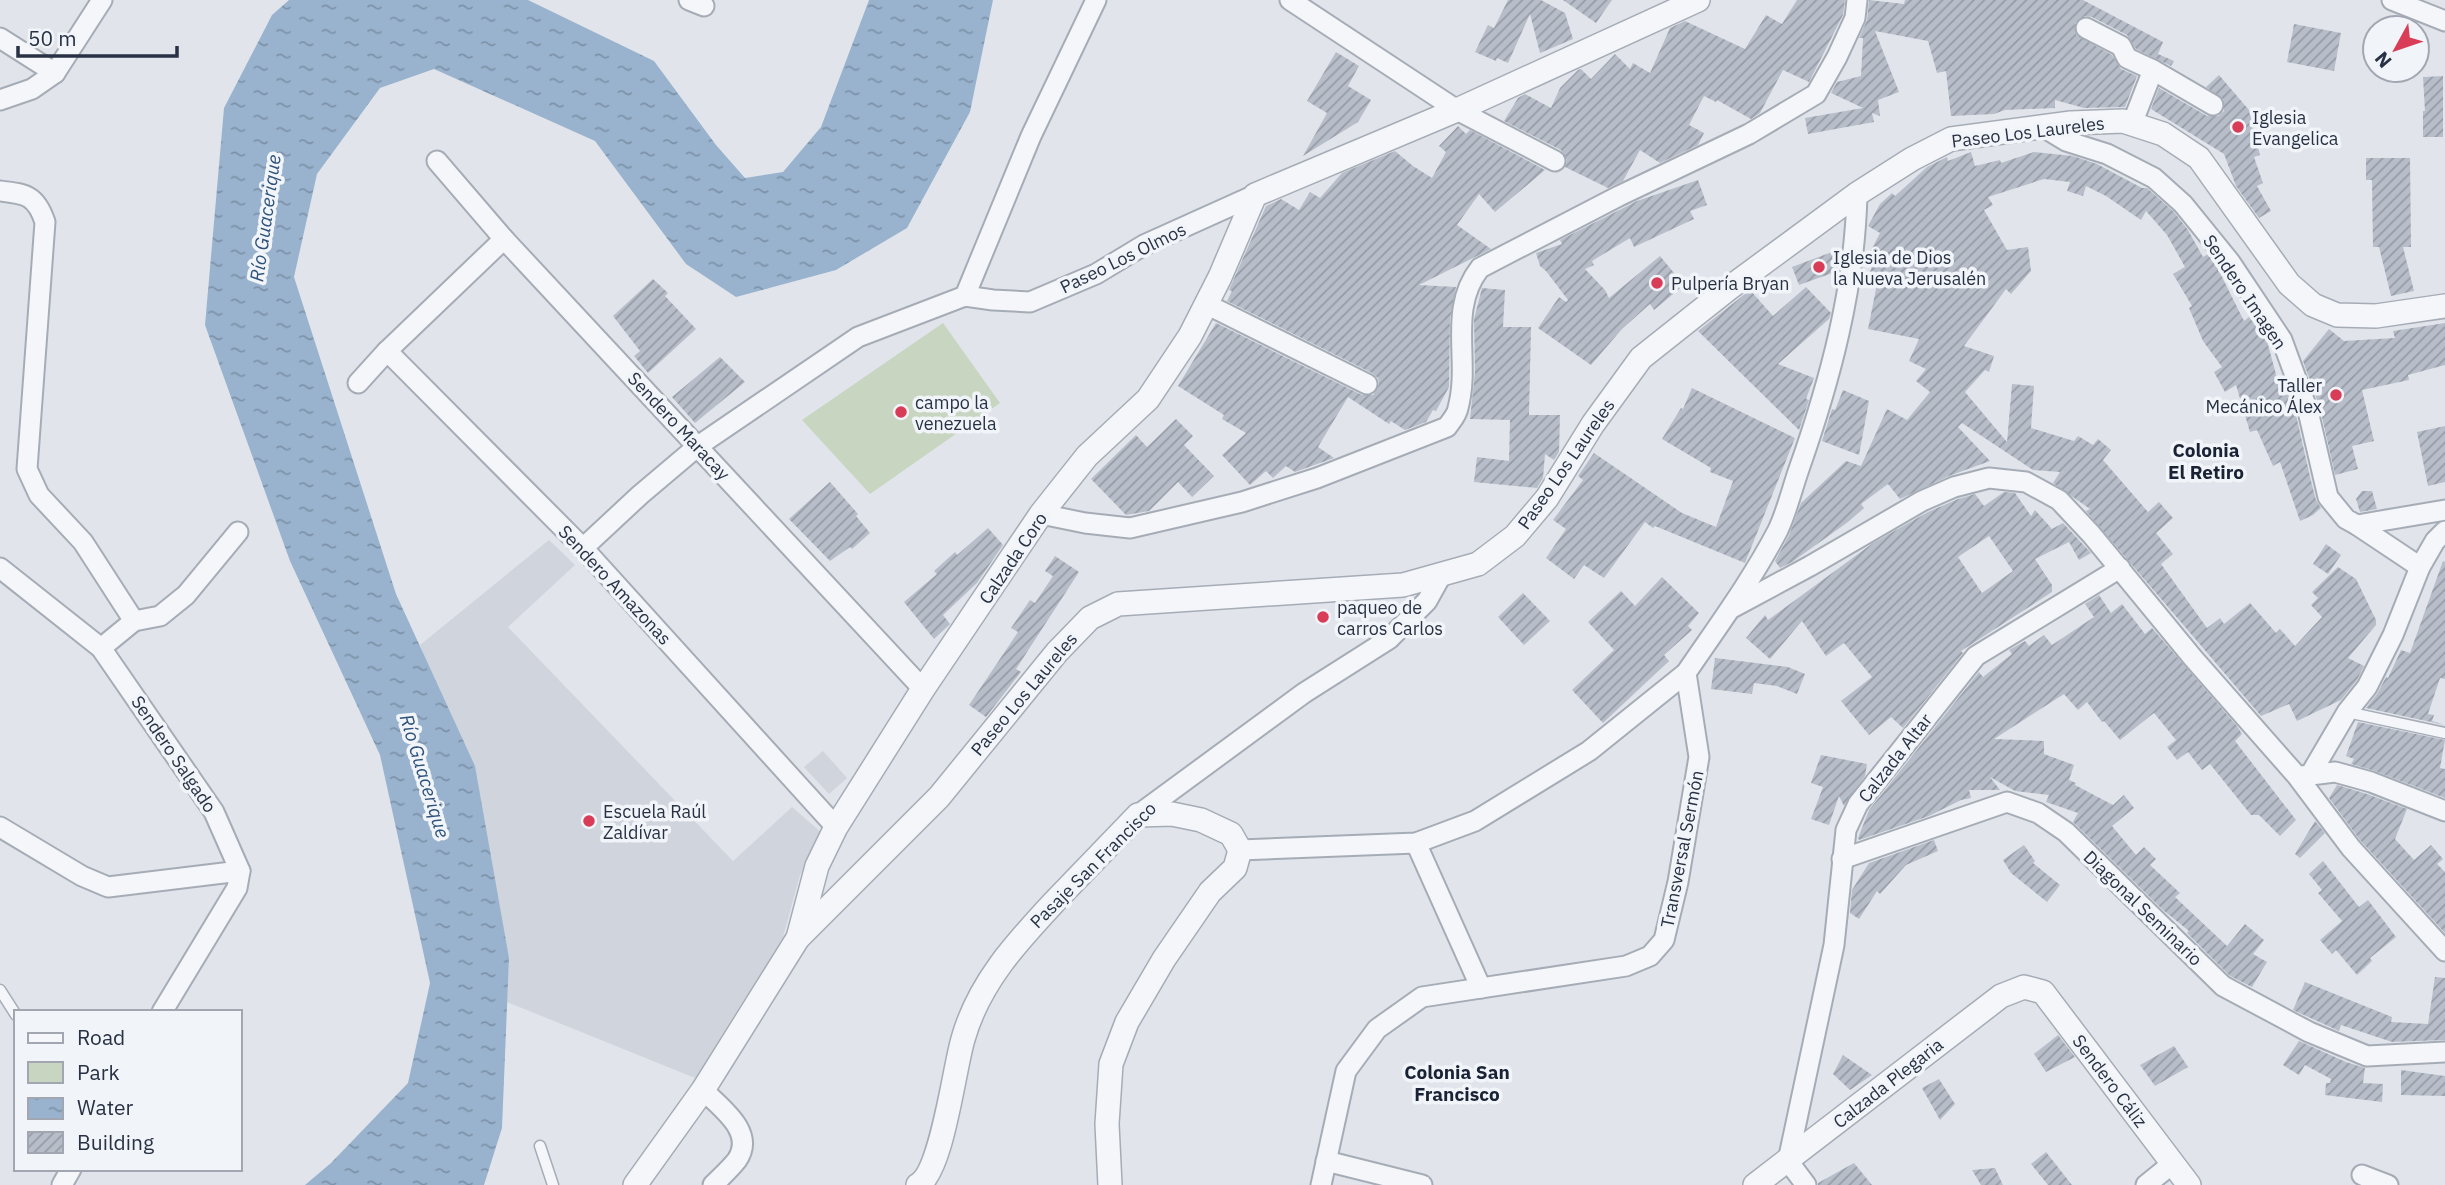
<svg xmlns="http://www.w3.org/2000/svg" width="2445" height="1185" viewBox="0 0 2445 1185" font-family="'IBM Plex Sans',sans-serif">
	<defs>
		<pattern id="water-ripples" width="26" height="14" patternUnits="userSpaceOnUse" patternTransform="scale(1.75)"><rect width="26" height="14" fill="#99b3ce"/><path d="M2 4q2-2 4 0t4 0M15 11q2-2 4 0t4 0" fill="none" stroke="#7d92a9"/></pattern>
		<pattern id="building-hatch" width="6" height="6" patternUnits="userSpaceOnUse" patternTransform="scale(1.75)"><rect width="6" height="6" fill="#b8bec9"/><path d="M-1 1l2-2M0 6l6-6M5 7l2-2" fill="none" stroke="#969ba5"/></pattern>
	</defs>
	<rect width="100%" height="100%" fill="#e1e5eb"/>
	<g fill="#cfd4dd">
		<polygon points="549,540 575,565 508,627 733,861 792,807 823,834 800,875 783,937 695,1078 507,1002 509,958 420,645"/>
		<polygon points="823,751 847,778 829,794 804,767"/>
	</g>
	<polygon fill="#c7d5c1" points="943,323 1000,403 870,494 802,420"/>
	<polygon fill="url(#water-ripples)" points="289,0 528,0 654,61 716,145 745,178 783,172 821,127 869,0 993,0 970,112 907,228 836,270 736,297 686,264 595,141 434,69 380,88 317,174 294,277 396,594 475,766 509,958 502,1128 484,1185 305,1185 331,1163 408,1083 430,983 380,755 290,561 205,325 224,108 272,15"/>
	<g fill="url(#building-hatch)" fill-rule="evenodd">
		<polygon points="1508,0 1541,0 1565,13 1573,39 1540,53 1530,14 1508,63 1497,58 1496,61 1475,52 1488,25 1494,28"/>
		<polygon points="1563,0 1612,0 1596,23"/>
		<polygon points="1797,0 1845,0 1843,15 1809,82 1783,70 1760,113 1751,119 1717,100 1716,102 1704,96 1689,125 1704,133 1698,145 1660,163 1640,150 1623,181 1608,188 1565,167 1567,160 1561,150 1504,121 1518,98 1525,94 1551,108 1560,88 1578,70 1581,69 1591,79 1615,54 1630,69 1633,63 1650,73 1670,28 1685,21 1745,49 1766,15 1782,24"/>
		<polygon points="1869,0 1904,4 1905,0 2083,0 2163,42 2158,54 2174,61 2171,66 2136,49 2127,35 2092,17 2085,16 2075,23 2076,35 2112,55 2121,69 2137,76 2125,107 2084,108 2055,100 2055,108 2005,110 1994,114 1951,116 1946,71 1937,73 1928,41 1875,31 1899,92 1878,100 1880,116 1872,113 1874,122 1808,134 1805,118 1863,108 1831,93 1837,82 1861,76 1863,38 1859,38 1867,20"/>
		<polygon points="2294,24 2341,33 2334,71 2287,62"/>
		<polygon points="1336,52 1359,66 1348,86 1371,100 1358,122 1303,156 1327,113 1307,101"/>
		<polygon points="2219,75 2249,110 2260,155 2254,157 2263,183 2257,186 2271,211 2259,218 2236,186 2224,154 2151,109 2159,88 2207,116 2218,116 2224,111 2224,100 2206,87"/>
		<polygon points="2443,76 2443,137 2423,137 2423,111 2425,111 2423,77"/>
		<polygon points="1458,126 1466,134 1470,130 1545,170 1495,212 1479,194 1457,225 1491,249 1419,285 1456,287 1450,318 1449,387 1436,411 1433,410 1426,422 1405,430 1391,421 1389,424 1348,397 1318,447 1334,458 1295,472 1286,466 1273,478 1266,471 1250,485 1222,455 1246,433 1222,419 1224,415 1178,386 1216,323 1362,395 1373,395 1379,384 1378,378 1372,373 1227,301 1232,291 1229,290 1266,206 1281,199 1299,210 1310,192 1320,198 1342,173 1395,151 1413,166 1432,178 1446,152 1439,146"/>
		<polygon points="1971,152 1975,166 2000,160 2001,163 2034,152 2073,156 2097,164 2142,188 2147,188 2174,212 2188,230 2203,257 2208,254 2214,261 2244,321 2249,317 2267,341 2280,389 2285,383 2296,415 2311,481 2316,500 2321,508 2313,515 2300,521 2280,462 2273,466 2257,430 2250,432 2236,385 2225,392 2214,372 2222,367 2203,341 2189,308 2192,306 2173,274 2185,267 2167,235 2146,211 2141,220 2106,196 2086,186 2083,196 2067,191 2070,182 2044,179 1988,197 1993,205 1984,210 2007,250 2028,247 2031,271 2011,294 2006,289 1964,346 1994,356 1989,372 1985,370 1965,392 2007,442 2012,384 2034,386 2031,428 2074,441 2078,436 2093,445 2098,439 2111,450 2103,460 2148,512 2159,502 2173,518 2156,533 2173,554 2161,564 2207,628 2220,618 2224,624 2250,603 2276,633 2280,629 2295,646 2322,617 2311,605 2318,598 2312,592 2338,567 2356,579 2376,620 2376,625 2348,658 2364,666 2357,680 2341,700 2297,721 2289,704 2261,716 2086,511 2090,509 2053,483 2060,472 2033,470 1962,423 1958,427 1990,461 1949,476 1900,499 1888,484 1861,504 1864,508 1848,522 1792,562 1780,568 1775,561 1789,535 1801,503 1846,461 1861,466 1887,409 1907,420 1930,392 1916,381 1926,369 1909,361 1919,339 1868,329 1879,274 1865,287 1875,257 1866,260 1880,233 1868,226 1880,204 1892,193 1895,196 1927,167 1947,157 1948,161"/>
		<polygon points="2366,158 2410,158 2411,247 2403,247 2414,291 2391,296 2379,247 2373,247 2372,180 2366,180"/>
		<polygon points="1698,180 1707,205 1690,211 1694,219 1634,247 1630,238 1592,261 1594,265 1585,269 1605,290 1609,298 1660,256 1684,285 1654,310 1650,304 1622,329 1591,365 1538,328 1559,297 1566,302 1568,300 1546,271 1540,266 1536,253 1562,244 1560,240 1637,201"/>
		<polygon points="1840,249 1838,271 1799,285 1792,267"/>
		<polygon points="653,279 668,293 665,296 696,329 648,373 634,356 640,351 613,316"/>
		<polygon points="1806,287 1831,313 1829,319 1778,364 1814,378 1806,399 1809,400 1799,430 1698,331 1750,290 1773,316"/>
		<polygon points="1482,288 1505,290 1503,327 1531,327 1529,415 1560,415 1559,452 1554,460 1545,454 1543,478 1537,488 1474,482 1477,457 1509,461 1510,420 1470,419 1475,372 1474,319"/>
		<polygon points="2445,323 2445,365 2408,375 2409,380 2362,390 2374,441 2352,446 2358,469 2335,475 2320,408 2303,361 2329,329 2344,341 2395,338 2393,331"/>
		<polygon points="720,357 745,382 695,423 672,397"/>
		<polygon points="1692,388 1795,438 1745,563 1655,526 1653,528 1645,522 1604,578 1584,565 1574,579 1546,558 1566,529 1553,520 1583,480 1578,476 1594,453 1682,513 1716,527 1733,481 1710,472 1711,468 1662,439 1681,408 1683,409"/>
		<polygon points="1843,390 1869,401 1859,455 1822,441 1832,409 1835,410"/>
		<polygon points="1176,419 1193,436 1184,445 1214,476 1192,497 1178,482 1149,511 1126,515 1091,479 1136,435 1147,447"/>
		<polygon points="2445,426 2445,482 2428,486 2417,432"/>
		<polygon points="830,482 858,514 856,516 870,533 852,549 850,547 830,561 789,519"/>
		<polygon points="2362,491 2372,491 2377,509 2360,512 2356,499"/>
		<path d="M 2004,492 L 2015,493 L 2031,516 L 2035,510 L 2052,529 L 2063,523 L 2091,553 L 2079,560 L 2069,542 L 2035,559 L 2052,585 L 2052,592 L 1961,651 L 1963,653 L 1903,728 L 1891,717 L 1869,735 L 1841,701 L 1872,677 L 1844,643 L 1826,656 L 1802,621 L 1770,659 L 1746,638 L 1765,615 L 1768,620 L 1873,543 L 1928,512 L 1958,499 L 1975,494 L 1984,506 ZM 1989,536 L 2013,571 L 1982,593 L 1958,557 Z"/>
		<polygon points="988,528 1003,545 977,583 943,615 950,624 934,639 904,602 937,574 934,571 955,552 957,555"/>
		<polygon points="2326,544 2341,555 2328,574 2313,564"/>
		<polygon points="1055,556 1079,572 1016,669 1021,672 986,717 969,705 1018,632 1011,628 1030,600 1035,603 1053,576 1045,571"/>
		<polygon points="2443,561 2445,562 2445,679 2440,678 2428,714 2434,715 2432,721 2445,725 2366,708 2377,694 2386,677 2388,678 2401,650 2410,653"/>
		<polygon points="1662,577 1699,613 1688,626 1692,630 1664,655 1669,661 1603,723 1572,690 1614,650 1588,622 1621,591 1635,606"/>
		<polygon points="1523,593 1550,621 1524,645 1498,617"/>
		<polygon points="2099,595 2111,613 2122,604 2145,634 2152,628 2237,726 2242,734 2235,741 2296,820 2280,836 2259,815 2251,815 2210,764 2202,770 2188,752 2177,760 2167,747 2176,740 2154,713 2120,740 2104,721 2102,722 2087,702 2078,710 2064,694 1994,739 2044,741 2044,754 2074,765 2069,780 2076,783 2075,785 2113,805 2124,795 2134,808 2112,826 2136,855 2144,847 2156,859 2150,865 2180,893 2175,897 2227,946 2245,924 2264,940 2253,954 2267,962 2252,987 2230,976 2187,933 2189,931 2163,910 2073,822 2078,813 2046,802 2049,795 2015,791 1990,777 2000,790 1969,790 1971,798 1961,800 1929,816 1859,840 1858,838 1869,810 1979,672 1983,677 2012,654 2009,650 2025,641 2029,646 2044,635 2052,645 2094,617 2085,604"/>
		<polygon points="1715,658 1788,667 1805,674 1797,694 1777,686 1754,683 1752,694 1711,689"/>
		<polygon points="2358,722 2445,740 2440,768 2445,769 2445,798 2375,771 2351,764 2354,759 2346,756"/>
		<polygon points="1821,755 1867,764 1865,776 1844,806 1839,796 1829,825 1811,819 1823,787 1811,783"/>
		<polygon points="2337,785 2367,794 2407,809 2395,839 2414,860 2431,845 2443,859 2437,864 2445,872 2445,933 2360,840 2329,798"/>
		<polygon points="2315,821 2325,833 2300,858 2295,854"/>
		<polygon points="1934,840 1938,851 1906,865 1880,894 1877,891 1859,919 1850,913 1852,890 1869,863"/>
		<polygon points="2024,845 2035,861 2033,863 2060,885 2047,902 2011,873 2003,860"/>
		<polygon points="2323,861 2359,907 2368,900 2396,937 2370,958 2372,961 2357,975 2336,950 2332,954 2320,940 2342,921 2318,893 2322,890 2309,874"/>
		<polygon points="2435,977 2445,978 2445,1040 2392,1042 2341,1025 2339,1031 2293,1010 2305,982 2392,1017 2391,1022 2428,1024"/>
		<polygon points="2058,1035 2075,1057 2046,1072 2034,1054"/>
		<polygon points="2299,1041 2346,1062 2365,1068 2363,1083 2383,1084 2382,1102 2325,1095 2326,1083 2330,1083 2331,1079 2305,1065 2299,1075 2283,1065"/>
		<polygon points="2174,1046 2188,1067 2155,1086 2140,1065"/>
		<polygon points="1843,1055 1872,1075 1850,1090 1833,1074"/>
		<polygon points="2401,1070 2445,1076 2445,1096 2401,1095"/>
		<polygon points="1939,1079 1955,1104 1940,1120 1922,1088"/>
		<polygon points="2046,1152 2072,1185 2048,1185 2031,1164"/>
		<polygon points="1854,1163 1872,1185 1818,1185 1818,1183"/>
		<polygon points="1995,1168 2003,1185 1981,1185 1972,1170"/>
	</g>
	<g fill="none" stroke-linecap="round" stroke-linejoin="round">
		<defs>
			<g id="service">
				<polyline points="2347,712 2445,733"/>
				<polyline points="0,990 16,1015"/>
				<polyline points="540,1146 553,1185"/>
			</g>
			<g id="minor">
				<polyline points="689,0 704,6"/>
				<polyline points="1290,0 1457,110 1555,161"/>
				<polyline points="2392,0 2445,21"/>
				<polyline points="2086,28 2121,46 2127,58 2153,70 2213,105"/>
				<polyline points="0,38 55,73"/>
				<polyline points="0,100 32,89 55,73 102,0"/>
				<polyline points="2132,124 2153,70"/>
				<polyline points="2043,127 2066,141 2107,154 2154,178 2183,204 2230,262 2282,340 2308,411 2328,497 2346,519 2357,525 2445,510"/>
				<polyline points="437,161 504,239 923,689"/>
				<path d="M 0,191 C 26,194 36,195 45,222 L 27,469 L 39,495 L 83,542 L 134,621"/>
				<polyline points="965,296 1031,136 1096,0"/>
				<polyline points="1206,304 1367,384"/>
				<polyline points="387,351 583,548 836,827"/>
				<polyline points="358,383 387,351 504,239"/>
				<path d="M 1041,514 L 1085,523 L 1130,528 L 1242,502 L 1317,478 L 1447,427 C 1451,421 1457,415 1458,408 C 1471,360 1447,310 1480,268 L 1619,196 L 1749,134 L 1816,94 L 1837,57 L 1855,18 L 1857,0"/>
				<polyline points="2357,525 2420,567"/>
				<polyline points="583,548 640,495 698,446 858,337 965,296 993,300 1030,302 1096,274 1144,245 1255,195"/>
				<polyline points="0,568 101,648 214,812 240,871 237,888 162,1012"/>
				<polyline points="1732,608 1810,566 1922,501 1954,487 1989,478 2026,482 2059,500 2091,534 2193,658 2297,776 2351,848 2445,951"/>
				<polyline points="101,648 134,621 160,616 186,595 238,532"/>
				<polyline points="2310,775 2347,712 2367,687 2393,635 2420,567 2435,541 2445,531"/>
				<polyline points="2302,776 2335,772 2371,782 2445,811"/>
				<polyline points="1138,815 1304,693 1389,639 1427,601 1442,574"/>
				<polyline points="0,827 82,876 108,887 240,871"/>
				<polyline points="1416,843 1481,988"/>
				<polyline points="1240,850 1416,843 1475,821 1589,751 1686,673"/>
				<polyline points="1842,859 2007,802 2038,813 2066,832 2223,986 2309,1032 2367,1056 2445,1052"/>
				<path d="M 703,1090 C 721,1108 756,1132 737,1160 C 730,1169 721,1177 713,1185"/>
				<polyline points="1326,1161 1422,1185"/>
				<polyline points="2362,1175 2388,1185"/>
				<polyline points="62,1185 71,1169"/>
				<path d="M 1321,1185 L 1346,1071 L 1377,1029 L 1422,997 L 1626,966 L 1650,956 L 1664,940 L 1678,882 L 1699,757 L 1686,673 C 1718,626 1752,580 1778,530 C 1787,511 1792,489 1799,469 C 1830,381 1855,288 1857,194"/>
				<polyline points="1806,1185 1788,1161 1834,945 1846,830 1858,804 1976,656 2120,568"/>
				<polyline points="2146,1185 2172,1164"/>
			</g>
			<g id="tertiary">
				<polyline points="798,938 817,866 836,827 923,689 1041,514 1087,456 1148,399 1190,336 1220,277 1255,195 1457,110 1698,0"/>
				<polyline points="635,1185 703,1090 798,938 939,797 1057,652 1090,618 1118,604 1403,585 1478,564 1515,536 1547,498 1593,424 1641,358 1728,289 1857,194 1912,159 1951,139 2071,123 2123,121 2163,134 2199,158 2289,284 2313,305 2337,315 2376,316 2445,306"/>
				<path d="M 918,1185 C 942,1172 954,1069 963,1039 C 979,982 1017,942 1057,899 C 1084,871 1111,843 1138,815 L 1172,814 L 1201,820 L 1231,834 L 1240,850 L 1235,868 L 1210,892 L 1164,959 L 1127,1022 L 1111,1064 L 1107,1124 L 1110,1185"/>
				<polyline points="1755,1185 2001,996 2024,987 2043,992 2189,1185"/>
			</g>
		</defs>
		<use href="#service" stroke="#a6acb6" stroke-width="13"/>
		<use href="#minor" stroke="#a6acb6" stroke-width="23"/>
		<use href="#tertiary" stroke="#a6acb6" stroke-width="26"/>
		<use href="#service" stroke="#f4f6f9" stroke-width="10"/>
		<use href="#minor" stroke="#f4f6f9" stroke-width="19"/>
		<use href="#tertiary" stroke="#f4f6f9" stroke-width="23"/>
	</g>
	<g fill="#d93c56" stroke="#f1f4f8" stroke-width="2.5">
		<circle cx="2238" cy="127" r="7"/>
		<circle cx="1819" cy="267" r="7"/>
		<circle cx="1657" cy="283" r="7"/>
		<circle cx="2336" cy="395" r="7"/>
		<circle cx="901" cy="412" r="7"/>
		<circle cx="1323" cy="617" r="7"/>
		<circle cx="589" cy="821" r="7"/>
	</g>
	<g text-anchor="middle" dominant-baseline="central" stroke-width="7" stroke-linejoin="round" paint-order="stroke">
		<g font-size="18" fill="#283244" stroke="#f1f4f8" text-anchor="start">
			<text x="2252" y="117">Iglesia<tspan x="2252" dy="21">Evangelica</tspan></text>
			<text x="1833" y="257">Iglesia de Dios<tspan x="1833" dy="21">la Nueva Jerusalén</tspan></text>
			<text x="1671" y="283">Pulpería Bryan</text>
			<text x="2322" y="385" text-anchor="end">Taller<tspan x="2322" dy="21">Mecánico Álex</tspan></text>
			<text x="915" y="402">campo la<tspan x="915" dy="21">venezuela</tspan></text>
			<text x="1337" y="607">paqueo de<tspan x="1337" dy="21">carros Carlos</tspan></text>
			<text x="603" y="811">Escuela Raúl<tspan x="603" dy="21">Zaldívar</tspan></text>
		</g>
		<g font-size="18" fill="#283244" stroke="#f1f4f8">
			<text transform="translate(2028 132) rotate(-7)">Paseo Los Laureles</text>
			<text transform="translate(1123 258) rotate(-26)">Paseo Los Olmos</text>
			<text transform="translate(2245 292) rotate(56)">Sendero Imagen</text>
			<text transform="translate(679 426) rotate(47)">Sendero Maracay</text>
			<text transform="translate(1566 464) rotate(-55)">Paseo Los Laureles</text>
			<text transform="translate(1013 558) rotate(-56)">Calzada Coro</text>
			<text transform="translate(615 585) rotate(47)">Sendero Amazonas</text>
			<text transform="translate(1024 694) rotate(-50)">Paseo Los Laureles</text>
			<text transform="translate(174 754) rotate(56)">Sendero Salgado</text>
			<text transform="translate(1895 758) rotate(-52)">Calzada Altar</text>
			<text transform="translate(1682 849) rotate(-79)">Transversal Sermón</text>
			<text transform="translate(1093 865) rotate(-45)">Pasaje San Francisco</text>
			<text transform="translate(2143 908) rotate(44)">Diagonal Seminario</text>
			<text transform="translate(2110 1081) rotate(53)">Sendero Cáliz</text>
			<text transform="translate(1888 1083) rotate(-38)">Calzada Plegaria</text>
		</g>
		<g font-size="19" font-style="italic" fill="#2e527b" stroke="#f1f4f8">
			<text transform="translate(265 218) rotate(-82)">Río Guacerique</text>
			<text transform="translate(425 776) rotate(73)">Río Guacerique</text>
		</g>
		<g font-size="19" font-weight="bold" fill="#1a2335" stroke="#f1f4f8">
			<text x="2206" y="450">Colonia<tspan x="2206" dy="22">El Retiro</tspan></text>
			<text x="1457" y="1072">Colonia San<tspan x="1457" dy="22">Francisco</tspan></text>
		</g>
	</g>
	<rect x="14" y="1010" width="228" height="161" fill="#f1f4f8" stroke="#a1a6b0" stroke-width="2"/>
	<rect x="28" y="1033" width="35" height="10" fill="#f4f6f9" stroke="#a1a6b0" stroke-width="2"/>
	<text x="77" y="1045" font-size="21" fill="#283244">Road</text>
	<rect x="28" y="1062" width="35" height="21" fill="#c7d5c1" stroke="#a1a6b0" stroke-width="2"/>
	<text x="77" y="1080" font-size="21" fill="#283244">Park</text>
	<rect x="28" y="1098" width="35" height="21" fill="url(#water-ripples)" stroke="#a1a6b0" stroke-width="2"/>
	<text x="77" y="1115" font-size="21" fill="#283244">Water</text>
	<rect x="28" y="1132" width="35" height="21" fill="url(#building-hatch)" stroke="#a1a6b0" stroke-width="2"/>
	<text x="77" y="1150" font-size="21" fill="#283244">Building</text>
	<g transform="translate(2396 49) rotate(230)"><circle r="33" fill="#f1f4f8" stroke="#a1a6b0" stroke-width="2"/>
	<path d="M0-5L12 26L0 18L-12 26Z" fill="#d93c56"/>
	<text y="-10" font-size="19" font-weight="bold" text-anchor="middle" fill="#283244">N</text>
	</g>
	<path d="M18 46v10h159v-10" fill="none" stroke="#283244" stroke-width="3.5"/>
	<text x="28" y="46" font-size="21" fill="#283244" stroke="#f1f4f8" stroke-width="5" paint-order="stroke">50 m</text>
</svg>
